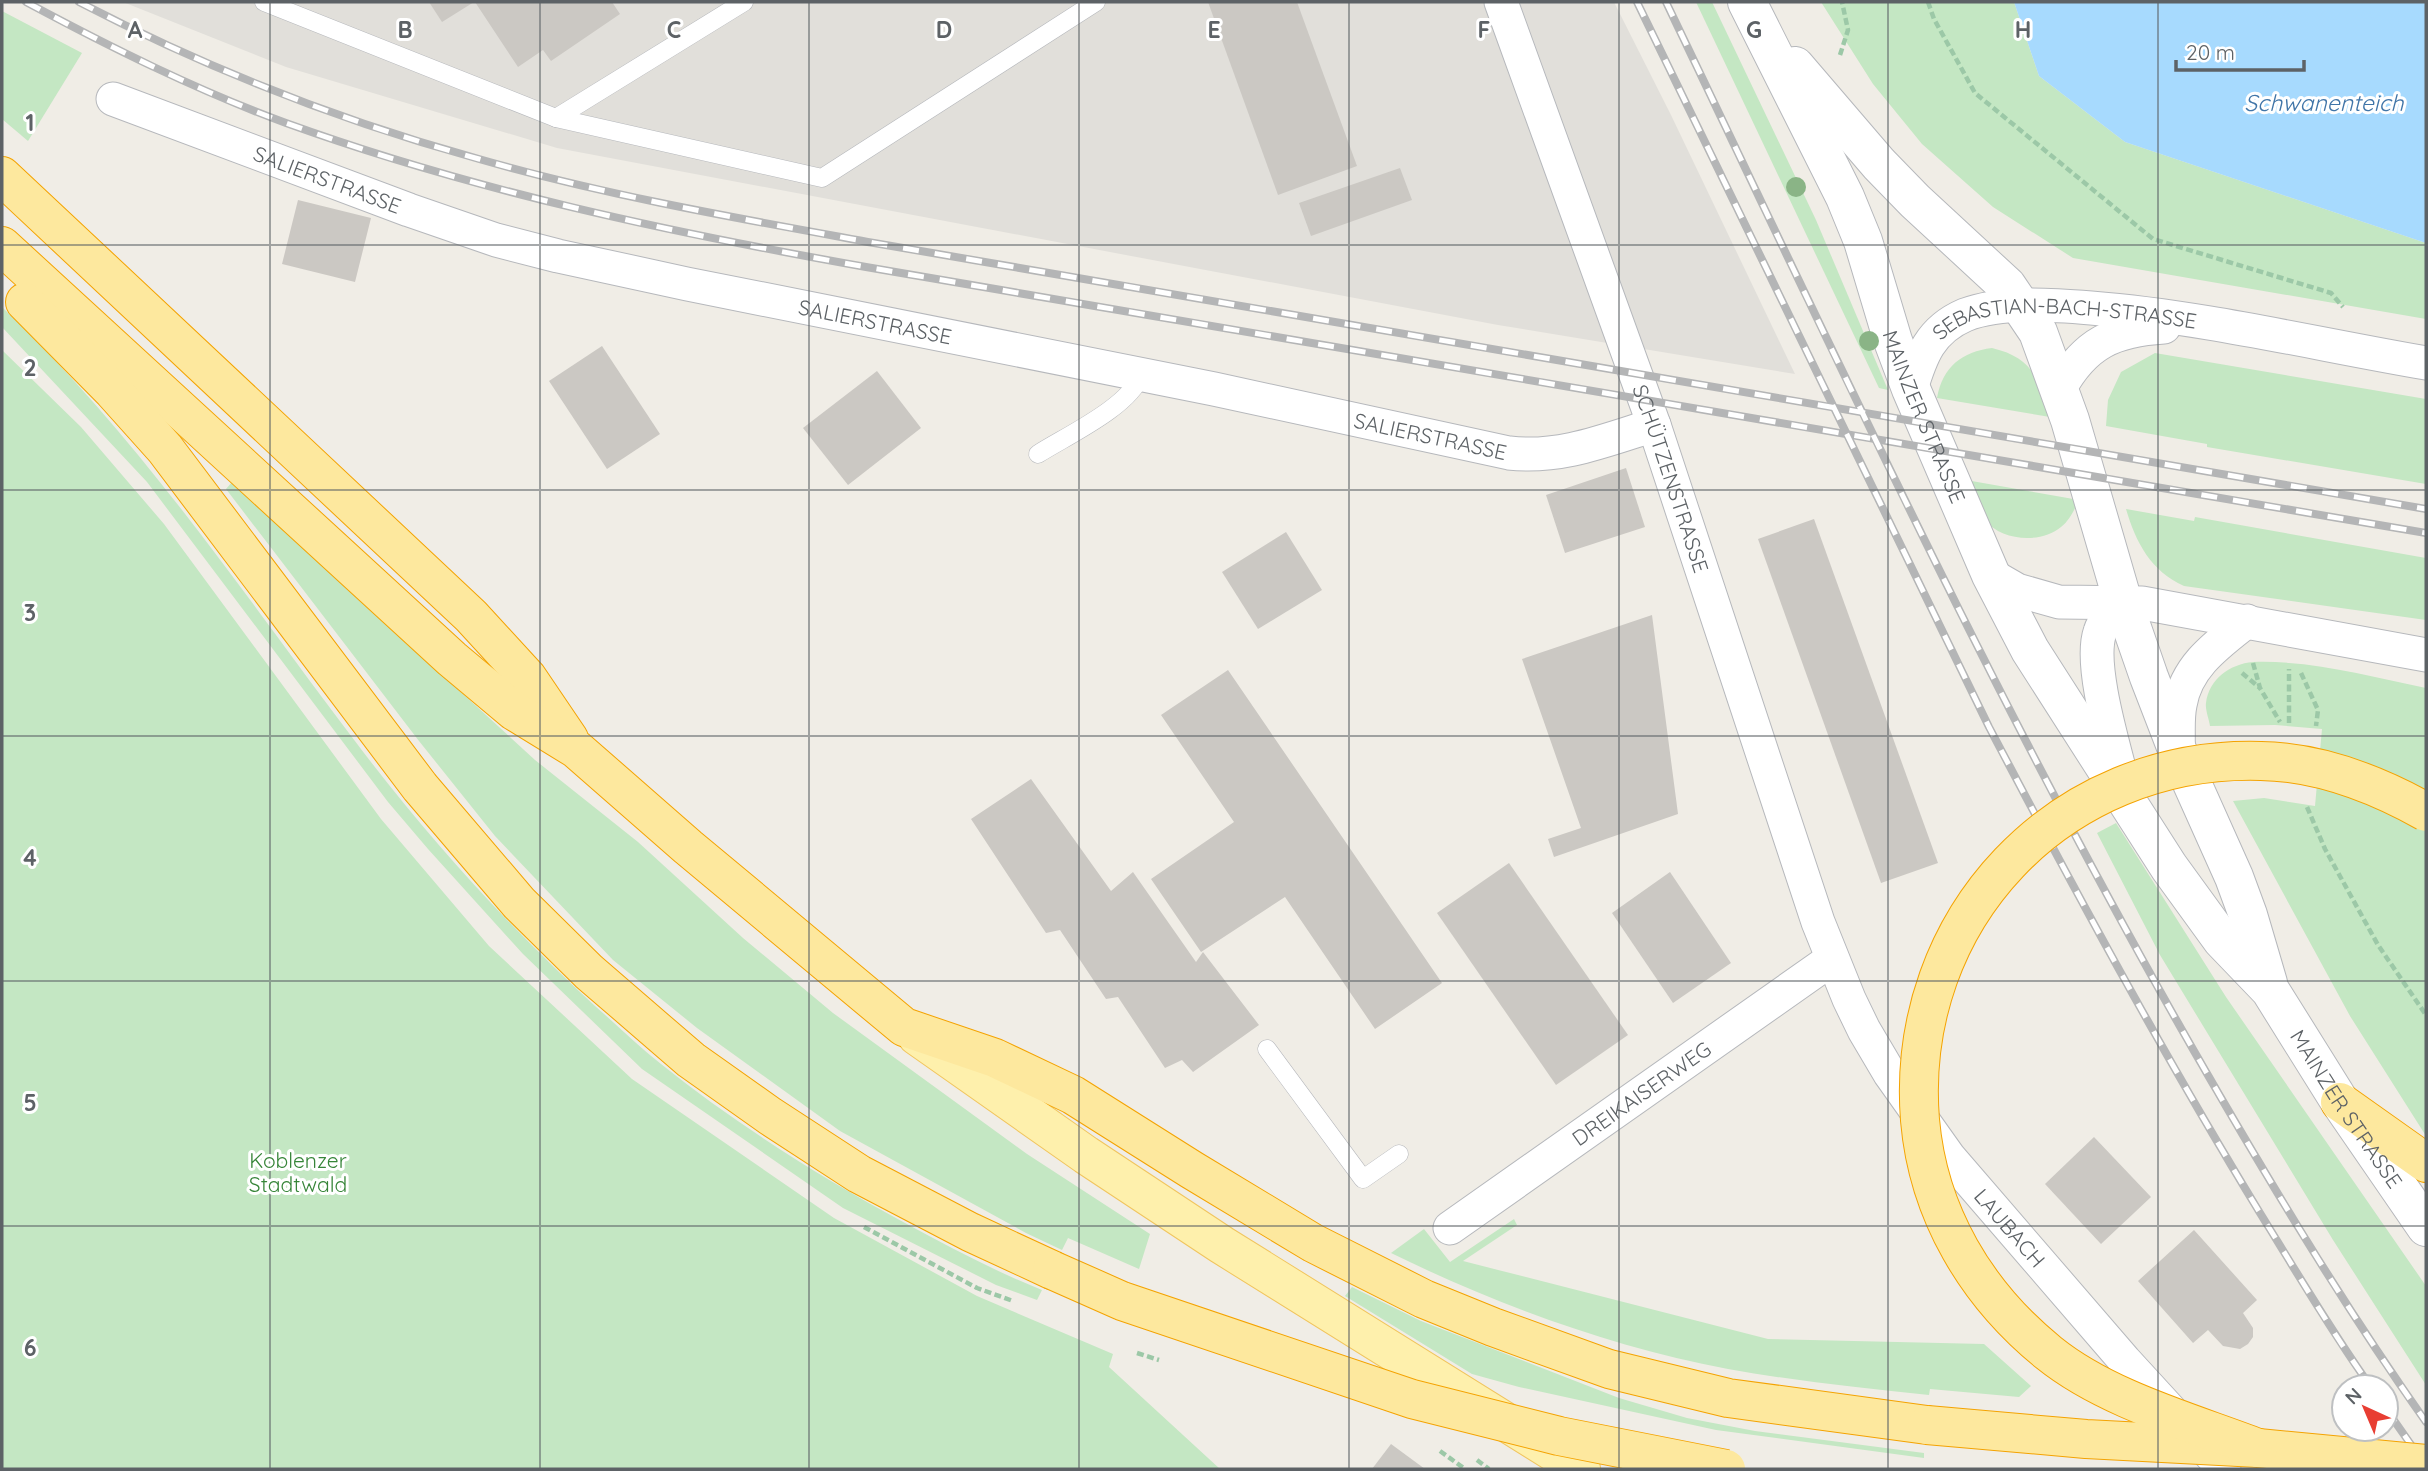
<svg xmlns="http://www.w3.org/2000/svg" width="2428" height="1471" viewBox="0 0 2428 1471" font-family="Quicksand,sans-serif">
	<rect width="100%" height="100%" fill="#f0ede6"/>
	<polygon fill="#e1dfda" points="123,2 1614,2 1671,115 1795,374 1498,325 557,148 286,67"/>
	<g fill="#c4e7c3">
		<polygon points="1696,2 1712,2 1816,220 1888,390 1879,388"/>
		<polygon points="1821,2 2014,2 2039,76 2125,142 2426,243 2426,319 2073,258 1993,207 1922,144 1873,84"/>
		<polygon points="2,11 82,53 28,141 2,119"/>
		<path d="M 2,307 C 142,440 248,601 364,753 C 434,844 511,929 595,1006 C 617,1025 638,1046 661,1064 C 736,1124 820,1177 905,1223 C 950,1247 994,1271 1042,1290 L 1037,1300 L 996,1285 L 843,1208 L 642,1069 L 523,954 L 428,849 L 388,802 L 147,482 L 2,327 Z"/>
		<path d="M 1992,348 C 2034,358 2039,380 2050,417 L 1937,398 C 1943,366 1962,352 1992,348 Z"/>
		<polygon points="2,350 81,427 164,524 381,819 489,946 632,1079 834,1218 977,1296 1113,1354 1109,1367 1220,1469 2,1469"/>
		<polygon points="2155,353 2426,399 2426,484 2207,447 2207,444 2106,426 2108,400 2121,372"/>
		<path d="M 1966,480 L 2079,500 C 2074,510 2070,520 2061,527 C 2041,544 2001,541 1985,520 C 1977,508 1972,492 1966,480 Z"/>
		<polygon points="232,482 535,760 638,842 743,938 833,1013 1027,1154 1150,1234 1139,1269 1068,1238 1062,1250 1026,1233 840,1131 697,1028 613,960 495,836 419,741 226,489"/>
		<path d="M 2126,509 L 2194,521 L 2195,517 L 2426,558 L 2426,620 L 2184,586 C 2151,571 2136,543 2126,509 Z"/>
		<path d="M 2253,662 C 2312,660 2369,676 2426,688 L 2426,1136 L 2350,1016 L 2233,801 L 2264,798 L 2315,806 L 2322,729 L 2275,725 L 2210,726 C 2209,719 2205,710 2206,703 C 2209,679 2230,664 2253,662 Z"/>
		<polygon points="2116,823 2226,997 2426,1286 2426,1385 2333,1240 2160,955 2097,833"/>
		<path d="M 1514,1219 L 1517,1225 L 1463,1261 L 1768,1339 L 1984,1344 L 2031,1386 L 2019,1397 L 1930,1389 L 1929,1395 C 1862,1388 1795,1381 1728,1369 C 1612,1347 1497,1305 1391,1253 L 1424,1229 L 1450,1262 Z"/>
		<polygon points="1352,1287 1421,1321 1619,1398 1687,1418 1755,1431 1924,1453 1924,1458 1716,1430 1519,1387 1472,1374 1345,1296"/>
	</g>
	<polygon fill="#a7dafe" points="2014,2 2426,2 2426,243 2125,142 2039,76"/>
	<g fill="#cbc8c3">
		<polygon points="429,2 474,2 442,22"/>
		<polygon points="475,2 612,2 620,14 551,61 543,50 518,67"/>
		<polygon points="1208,2 1297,2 1357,166 1278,195"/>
		<polygon points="1400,168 1412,200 1311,236 1299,203"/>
		<polygon points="298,200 371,218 355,282 282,264"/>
		<polygon points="602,346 660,434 607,469 549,381"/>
		<polygon points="877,371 921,428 848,485 803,428"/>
		<polygon points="1626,468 1645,527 1565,553 1546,495"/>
		<polygon points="1814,519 1938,863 1881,883 1758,539"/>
		<polygon points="1286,532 1322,590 1258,629 1222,572"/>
		<polygon points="1652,615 1678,814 1554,857 1548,839 1581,828 1522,659"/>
		<polygon points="1228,670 1442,983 1375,1029 1285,897 1201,952 1151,879 1234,822 1161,715"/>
		<polygon points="1031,779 1111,891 1133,872 1196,962 1203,952 1259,1025 1193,1072 1182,1060 1165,1068 1118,997 1106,999 1060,930 1046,933 971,819"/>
		<polygon points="1509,863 1628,1035 1556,1085 1437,913"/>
		<polygon points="1670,872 1731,963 1673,1003 1612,913"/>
		<polygon points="2094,1137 2151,1197 2101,1244 2045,1184"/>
		<polygon points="2194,1230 2257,1300 2243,1313 2253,1328 2253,1337 2248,1344 2240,1349 2223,1346 2208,1330 2193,1343 2138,1281"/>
		<polygon points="1391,1444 1425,1469 1372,1469"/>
	</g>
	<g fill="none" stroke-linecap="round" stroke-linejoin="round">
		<defs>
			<g id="service">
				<polyline points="264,2 556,118 822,178 1096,2"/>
				<polyline points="556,118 744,2"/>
				<path d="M 1038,454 C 1068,435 1129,407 1141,375"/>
				<polyline points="1267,1049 1363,1179 1399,1154"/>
			</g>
			<g id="minor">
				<path id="s1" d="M 1501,2 L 1654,425 L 1818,922 L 1849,999 L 1864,1030 L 1890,1074 L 1949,1157 L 2125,1361 L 2224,1469"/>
				<path id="s2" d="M 113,99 L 409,210 L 496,240 L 558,256 L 687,284 L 1214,389 L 1509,453 C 1560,459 1606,440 1654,425"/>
				<path d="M 2060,388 C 2085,343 2114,330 2164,327"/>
				<path id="s3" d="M 1911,389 C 1921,356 1930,330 1965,315 C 2001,301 2053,305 2091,308 C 2204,317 2315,344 2426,363"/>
				<polyline points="1991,575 2017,590 2059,602 2142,603 2426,655"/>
				<path d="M 2123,602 C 2114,611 2104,619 2100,632 C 2088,666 2116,753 2125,791"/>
				<path d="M 2178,749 C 2179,735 2177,719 2180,705 C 2186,666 2218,644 2247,621"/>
				<path id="s4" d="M 1450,1228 L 1832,959"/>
			</g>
			<g id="tertiary">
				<path id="s5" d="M 1747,2 L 1845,197 L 1863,241 L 1893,341 L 1911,389 L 1991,575 L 2030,650 L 2169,867 L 2222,940 L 2270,990 L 2340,1102 L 2426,1227"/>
				<polyline points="1795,66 1879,164 1915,201 2007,286 2038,332 2070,420 2123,602 2149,677 2178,752 2234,877 2248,915 2268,983"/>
			</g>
			<polyline id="primary" points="917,1036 1086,1155 1222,1245 1581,1469"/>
			<g id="trunk">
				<polyline points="2,176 471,616 527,677 569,739"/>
				<polyline points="2,246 452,659 514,711 576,749 688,847 904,1027 995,1058 1073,1095 1192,1170 1313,1243 1424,1299 1493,1327 1609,1369 1728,1398 1927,1425"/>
				<polyline points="25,302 113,391 165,449 420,787 519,903 589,972 691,1060 770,1116 859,1174 970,1232 1052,1270"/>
				<polyline points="2340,1102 2426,1163"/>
			</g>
		</defs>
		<use href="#service" stroke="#b6b8bc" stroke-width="19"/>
		<use href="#minor" stroke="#b6b8bc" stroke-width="35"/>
		<use href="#tertiary" stroke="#b6b8bc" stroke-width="40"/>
		<use href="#primary" stroke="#f1c55e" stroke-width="40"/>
		<use href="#trunk" stroke="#f4a302" stroke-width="40"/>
		<g stroke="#9cc8a7" stroke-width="4.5" stroke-dasharray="7 3.5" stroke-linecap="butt">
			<polyline points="1928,2 1934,19 1975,93 2153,239 2331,293 2343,307"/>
			<polyline points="1840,55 1848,30 1842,2"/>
			<polyline points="2253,663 2260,688 2280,722"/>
			<polyline points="2242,673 2260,688"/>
			<polyline points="2301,673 2318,710 2316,726"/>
			<polyline points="2289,723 2289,669"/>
			<polyline points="2307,807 2325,849 2378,945 2426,1015"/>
			<polyline points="864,1227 977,1288 1013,1301"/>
			<polyline points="1137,1353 1159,1360"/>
			<polyline points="1440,1451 1465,1469"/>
			<polyline points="1477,1460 1489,1469"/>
		</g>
		<use href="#service" stroke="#fff" stroke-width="18"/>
		<use href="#minor" stroke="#fff" stroke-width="33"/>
		<use href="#tertiary" stroke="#fff" stroke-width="38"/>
		<use href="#primary" stroke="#fef0ac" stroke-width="38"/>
		<use href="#trunk" stroke="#fde89e" stroke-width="38"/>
		<defs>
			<g id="rail">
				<path d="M 26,2 C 110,47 196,90 286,123 C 474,191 669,232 866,267 L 2426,533"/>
				<path d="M 79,2 C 206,68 341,121 479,159 C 608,196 742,219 874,243 L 2426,509"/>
				<path d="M 1637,2 L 1989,727 C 2075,891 2163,1054 2260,1213 C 2296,1271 2331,1331 2371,1387"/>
				<path d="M 1666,2 C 1835,355 1999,711 2194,1051 C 2267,1178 2342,1303 2426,1422"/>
				<polyline points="2386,1409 2426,1466"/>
			</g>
		</defs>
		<use href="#rail" stroke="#b4b5b6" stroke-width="8"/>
		<use href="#rail" stroke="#fff" stroke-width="5" stroke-dasharray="16" stroke-linecap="butt"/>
		<defs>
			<g id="trunk-bridge">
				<polyline points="1052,1270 1122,1301 1412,1399 1559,1436 1726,1469"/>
				<polyline points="1927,1425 2086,1439 2258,1448 2426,1464"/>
				<path d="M 2258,1448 C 2190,1422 2106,1399 2049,1353 C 1976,1294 1928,1213 1920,1120 C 1904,919 2060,755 2261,761 C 2320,762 2376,784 2426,812"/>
			</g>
		</defs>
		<use href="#trunk-bridge" stroke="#f4a302" stroke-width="40" stroke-linecap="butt"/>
		<use href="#trunk-bridge" stroke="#fde89e" stroke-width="38"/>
	</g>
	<g fill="#8ab486">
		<circle cx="1796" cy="187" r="10"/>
		<circle cx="1869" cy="341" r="10"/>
	</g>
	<path fill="none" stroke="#5d6266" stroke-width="2" stroke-opacity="0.55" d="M 270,2 L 270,1469M 540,2 L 540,1469M 809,2 L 809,1469M 1079,2 L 1079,1469M 1349,2 L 1349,1469M 1619,2 L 1619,1469M 1888,2 L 1888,1469M 2158,2 L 2158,1469M 2,245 L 2426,245M 2,490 L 2426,490M 2,736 L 2426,736M 2,981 L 2426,981M 2,1226 L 2426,1226"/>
	<g text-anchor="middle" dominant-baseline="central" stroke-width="6" stroke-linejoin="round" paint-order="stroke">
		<g font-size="21" fill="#5d6266" stroke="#fff">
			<text stroke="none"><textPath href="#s2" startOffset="229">SALIERSTRASSE</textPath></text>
			<text stroke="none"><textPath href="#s2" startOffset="796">SALIERSTRASSE</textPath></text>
			<text stroke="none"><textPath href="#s3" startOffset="194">SEBASTIAN-BACH-STRASSE</textPath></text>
			<text stroke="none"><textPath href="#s5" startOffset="452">MAINZER STRASSE</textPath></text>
			<text stroke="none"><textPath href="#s2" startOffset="1363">SALIERSTRASSE</textPath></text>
			<text stroke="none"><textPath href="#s1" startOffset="506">SCHÜTZENSTRASSE</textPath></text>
			<text stroke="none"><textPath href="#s4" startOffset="234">DREIKAISERWEG</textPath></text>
			<text stroke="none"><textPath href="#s5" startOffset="1267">MAINZER STRASSE</textPath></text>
			<text stroke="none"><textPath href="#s1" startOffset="1337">LAUBACH</textPath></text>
		</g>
		<g font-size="21" fill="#368538" stroke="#fff">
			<text x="298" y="1160">Koblenzer<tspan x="298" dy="24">Stadtwald</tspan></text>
		</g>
		<g font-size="23" font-style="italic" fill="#4075a8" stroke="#fff">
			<text x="2324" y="102">Schwanenteich</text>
		</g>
	</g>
	<g font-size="23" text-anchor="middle" font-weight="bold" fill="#5d6266" stroke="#fff" stroke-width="6" stroke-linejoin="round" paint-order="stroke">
		<text x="135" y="38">A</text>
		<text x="405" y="38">B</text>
		<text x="674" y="38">C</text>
		<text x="944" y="38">D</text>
		<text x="1214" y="38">E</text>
		<text x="1484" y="38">F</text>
		<text x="1754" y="38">G</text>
		<text x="2023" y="38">H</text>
		<text x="30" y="131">1</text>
		<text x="30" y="376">2</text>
		<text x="30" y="621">3</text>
		<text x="30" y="866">4</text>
		<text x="30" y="1111">5</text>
		<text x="30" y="1356">6</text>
	</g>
	<rect width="2428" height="1471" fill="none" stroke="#5d6266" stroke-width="7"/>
	<g transform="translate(2365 1408) rotate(316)"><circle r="33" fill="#ffffff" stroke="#bec0c2" stroke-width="2"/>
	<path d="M0-5L12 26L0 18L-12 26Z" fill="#e83e33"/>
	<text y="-10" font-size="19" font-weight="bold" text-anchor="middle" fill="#5d6266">N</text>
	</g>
	<path d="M2176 60v10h128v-10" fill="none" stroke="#5d6266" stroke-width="3.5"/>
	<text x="2186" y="60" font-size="21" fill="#5d6266" stroke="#ffffff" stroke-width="5" paint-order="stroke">20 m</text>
</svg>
